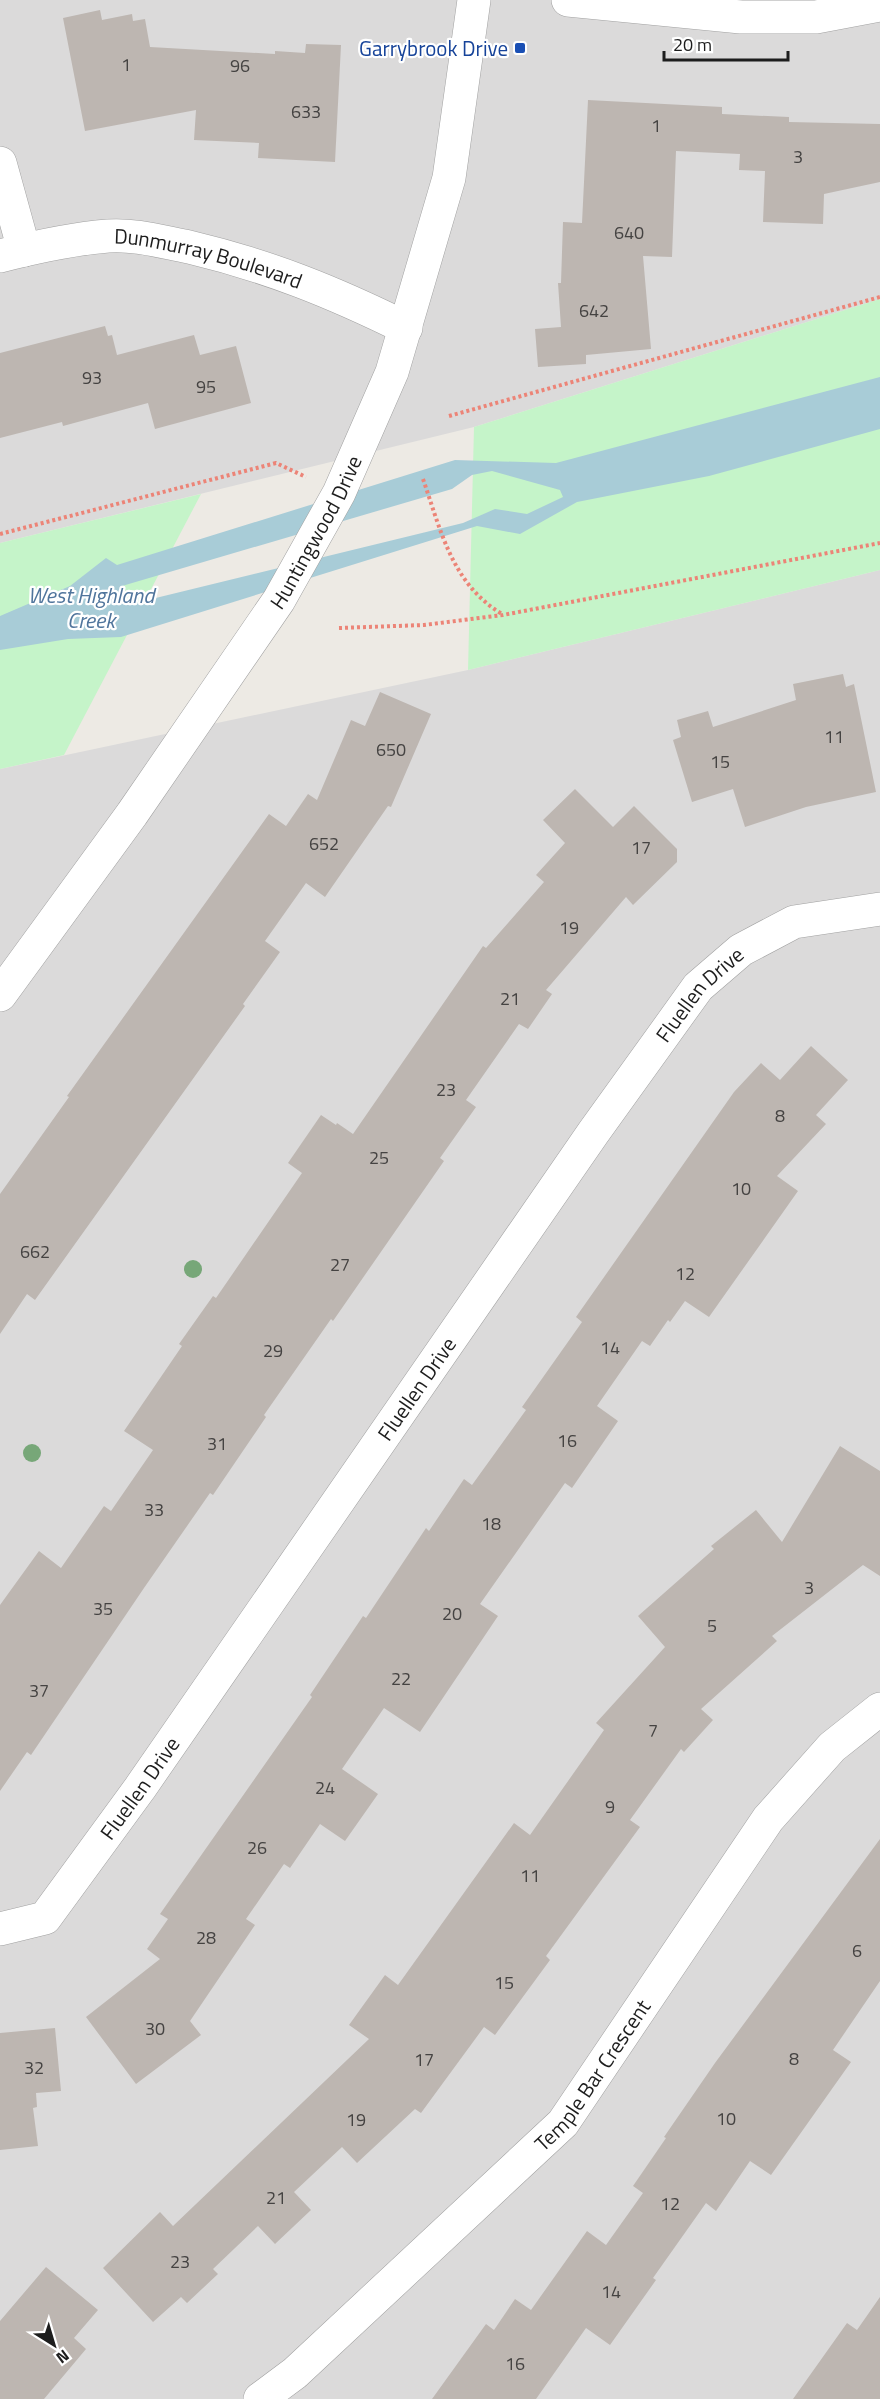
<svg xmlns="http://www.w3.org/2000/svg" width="880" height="2399" viewBox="0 0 880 2399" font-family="'Titillium Web',sans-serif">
	<rect width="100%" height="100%" fill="#edeae4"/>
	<g fill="#dbdada">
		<polygon points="0,0 880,0 880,299 474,427 0,543"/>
		<polygon points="880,570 880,2399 0,2399 0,769 468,670"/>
	</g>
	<g fill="#c5f4c9">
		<polygon points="880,299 880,570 468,670 474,427"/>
		<polygon points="201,494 64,755 0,769 0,543"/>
	</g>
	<path fill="#a8ccd7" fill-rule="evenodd" d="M 880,377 L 880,429 L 709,476 L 577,502 L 520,534 L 477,526 L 121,637 L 68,639 L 0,650 L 0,616 L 70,586 L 106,558 L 117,565 L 455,460 L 556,463 ZM 492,471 L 560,490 L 563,497 L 527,514 L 495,509 L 463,523 L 127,605 L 121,599 L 122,586 L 452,489 L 472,475 Z"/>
	<g fill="#bdb6b1">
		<polygon points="100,10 102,20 132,14 133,21 145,19 150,47 275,54 275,51 305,53 306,44 341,45 335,162 258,158 259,143 194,140 196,110 85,131 63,18"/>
		<polygon points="588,100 722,107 722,114 789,117 789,122 880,124 880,182 824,194 823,224 763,222 765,171 739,170 740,154 676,151 672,257 643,256 651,349 586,355 586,364 538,367 535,329 561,327 558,283 561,283 563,222 582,223"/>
		<polygon points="105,326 108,336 112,335 117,355 194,335 200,355 236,346 251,403 155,429 148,403 63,426 62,422 0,438 0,353"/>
		<polygon points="843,674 846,687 854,684 876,792 806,807 745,827 733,789 692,802 673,740 681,737 677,720 708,711 713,727 796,700 793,684"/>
		<polygon points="380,692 431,714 391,807 388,806 325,897 306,883 265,941 280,952 243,1004 245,1006 35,1300 27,1294 0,1334 0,1194 69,1097 67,1096 269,814 286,826 308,794 317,800 351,720 365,726"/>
		<polygon points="575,789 613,827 634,806 677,849 677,862 633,905 626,897 546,990 552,994 528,1029 519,1024 466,1100 476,1107 440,1158 444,1161 333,1321 331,1319 264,1415 266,1417 213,1495 210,1493 144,1588 31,1755 27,1752 0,1791 0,1605 39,1551 61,1568 104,1506 111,1511 153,1450 124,1431 182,1346 179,1344 213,1296 216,1298 302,1173 288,1163 321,1115 336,1125 337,1123 353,1134 483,946 486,948 544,882 536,875 565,843 543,820"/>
		<polygon points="811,1046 848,1080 816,1115 826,1124 777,1176 798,1191 709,1317 685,1301 670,1322 668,1320 650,1346 642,1341 597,1406 618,1421 572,1488 565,1483 480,1604 498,1616 420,1732 384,1708 342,1769 378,1794 345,1841 320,1824 290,1868 284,1864 246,1919 255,1925 190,2021 201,2035 136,2084 86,2017 160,1959 147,1949 168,1919 160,1914 312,1697 310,1695 363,1616 366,1618 426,1528 429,1531 464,1479 472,1485 526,1410 522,1407 582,1322 576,1317 734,1092 761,1063 780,1080"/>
		<polygon points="840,1446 880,1471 880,1576 863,1565 772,1636 777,1641 701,1709 713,1720 684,1752 681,1749 630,1820 640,1827 546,1956 550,1960 495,2035 484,2027 421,2113 415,2109 357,2163 342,2147 294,2192 311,2210 275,2244 258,2226 213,2269 218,2274 187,2303 181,2297 153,2322 103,2268 160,2212 173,2226 369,2039 349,2025 385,1975 398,1985 514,1823 530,1835 604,1730 596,1723 665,1647 638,1616 714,1549 711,1546 756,1510 782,1542"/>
		<polygon points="880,1839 880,1981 833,2050 851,2062 771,2175 750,2161 716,2211 706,2203 653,2278 656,2280 610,2345 586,2328 536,2399 432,2399 486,2324 494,2330 515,2299 531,2310 587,2231 606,2245 643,2193 633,2186 666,2138 664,2137 715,2063"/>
		<polygon points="55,2028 61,2091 36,2093 37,2107 33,2108 38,2146 0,2150 0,2033"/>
		<polygon points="46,2267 98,2310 74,2338 86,2349 44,2399 0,2399 0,2321"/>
		<polygon points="880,2297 880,2399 793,2399 847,2323 857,2330"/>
	</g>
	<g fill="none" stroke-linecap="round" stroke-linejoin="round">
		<defs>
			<g id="minor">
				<polyline points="568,0 741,17 816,17 880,5"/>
				<polyline points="0,163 24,250"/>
				<path id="s1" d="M 0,256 C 35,247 72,239 108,236 C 135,234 162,242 189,247 C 269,266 333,292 406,328"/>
				<path id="s2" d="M 0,1929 L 45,1918 L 140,1788 L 593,1133 L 698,987 L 741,950 L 794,922 L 880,909"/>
				<path id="s3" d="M 260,2399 L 295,2373 L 563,2123 L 768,1819 L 832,1747 L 880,1709"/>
			</g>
			<g id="tertiary">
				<path id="s4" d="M 0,995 L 132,814 L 279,600 L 339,493 L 392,372 L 449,178 L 474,0"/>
			</g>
		</defs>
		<use href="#minor" stroke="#a1a1a1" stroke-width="34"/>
		<use href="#tertiary" stroke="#a1a1a1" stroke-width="34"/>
		<g stroke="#ec8477" stroke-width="4" stroke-dasharray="3 3" stroke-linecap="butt">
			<polyline points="449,416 880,297"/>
			<path d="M 423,479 C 441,531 452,584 502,614"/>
			<polyline points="0,534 276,463 306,477"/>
			<polyline points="339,628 424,625 503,615 880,543"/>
		</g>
		<use href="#minor" stroke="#fff" stroke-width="33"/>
		<use href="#tertiary" stroke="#fff" stroke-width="33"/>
	</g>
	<g fill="#77a778">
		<circle cx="193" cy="1269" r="9"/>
		<circle cx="32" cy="1453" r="9"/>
	</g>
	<rect fill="#1a4fb4" stroke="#fff" stroke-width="2" x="514" y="42" width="12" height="12" rx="3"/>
	<g text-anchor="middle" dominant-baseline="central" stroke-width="4.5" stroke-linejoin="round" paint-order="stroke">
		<g font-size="18" fill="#454342">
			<text x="126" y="64">1</text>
			<text x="240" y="65">96</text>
			<text x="306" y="111">633</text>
			<text x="656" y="125">1</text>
			<text x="798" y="156">3</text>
			<text x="629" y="232">640</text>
			<text x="594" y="310">642</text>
			<text x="92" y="377">93</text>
			<text x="206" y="386">95</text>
			<text x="834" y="736">11</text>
			<text x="391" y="749">650</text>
			<text x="720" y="761">15</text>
			<text x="324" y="843">652</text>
			<text x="641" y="847">17</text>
			<text x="569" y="927">19</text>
			<text x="510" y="998">21</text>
			<text x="446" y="1089">23</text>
			<text x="780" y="1115">8</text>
			<text x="379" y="1157">25</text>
			<text x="741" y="1188">10</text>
			<text x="35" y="1251">662</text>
			<text x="340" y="1264">27</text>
			<text x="685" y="1273">12</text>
			<text x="610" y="1347">14</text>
			<text x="273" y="1350">29</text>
			<text x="567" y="1440">16</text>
			<text x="217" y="1443">31</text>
			<text x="154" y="1509">33</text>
			<text x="491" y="1523">18</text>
			<text x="809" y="1587">3</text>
			<text x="103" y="1608">35</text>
			<text x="452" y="1613">20</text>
			<text x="712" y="1625">5</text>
			<text x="401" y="1678">22</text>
			<text x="39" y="1690">37</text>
			<text x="653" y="1730">7</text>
			<text x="325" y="1787">24</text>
			<text x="610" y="1806">9</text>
			<text x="257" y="1847">26</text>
			<text x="530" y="1875">11</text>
			<text x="206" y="1937">28</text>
			<text x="857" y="1950">6</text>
			<text x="504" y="1982">15</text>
			<text x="155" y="2028">30</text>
			<text x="794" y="2058">8</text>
			<text x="424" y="2059">17</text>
			<text x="34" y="2067">32</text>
			<text x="726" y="2118">10</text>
			<text x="356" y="2119">19</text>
			<text x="276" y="2197">21</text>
			<text x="670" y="2203">12</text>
			<text x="180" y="2261">23</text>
			<text x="611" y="2291">14</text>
			<text x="515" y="2363">16</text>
		</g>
		<g font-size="21" fill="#164399" stroke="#fff" text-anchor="end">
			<text x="508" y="48">Garrybrook Drive</text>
		</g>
		<g font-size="21" fill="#1d1d1d" stroke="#fff">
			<text stroke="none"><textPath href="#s1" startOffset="213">Dunmurray Boulevard</textPath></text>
			<text stroke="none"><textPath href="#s4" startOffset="561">Huntingwood Drive</textPath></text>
			<text stroke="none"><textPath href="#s2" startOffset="1179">Fluellen Drive</textPath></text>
			<text stroke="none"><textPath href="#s2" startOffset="693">Fluellen Drive</textPath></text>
			<text stroke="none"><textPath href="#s2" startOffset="207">Fluellen Drive</textPath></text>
			<text stroke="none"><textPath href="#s3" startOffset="466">Temple Bar Crescent</textPath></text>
		</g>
		<g font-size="22" font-style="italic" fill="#50759c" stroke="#fff">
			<text x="91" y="595">West Highland<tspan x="91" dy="25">Creek</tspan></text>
		</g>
	</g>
	<g transform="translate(54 2345) rotate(143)" stroke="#ffffff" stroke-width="4.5" paint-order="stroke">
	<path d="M0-4.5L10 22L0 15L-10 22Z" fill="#1d1d1d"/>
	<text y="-9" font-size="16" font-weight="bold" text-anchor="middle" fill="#1d1d1d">N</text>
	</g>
	<path d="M664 51v9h124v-9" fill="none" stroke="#1d1d1d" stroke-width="3"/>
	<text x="673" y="51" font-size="18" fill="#1d1d1d" stroke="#ffffff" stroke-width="4.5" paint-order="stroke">20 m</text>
</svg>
